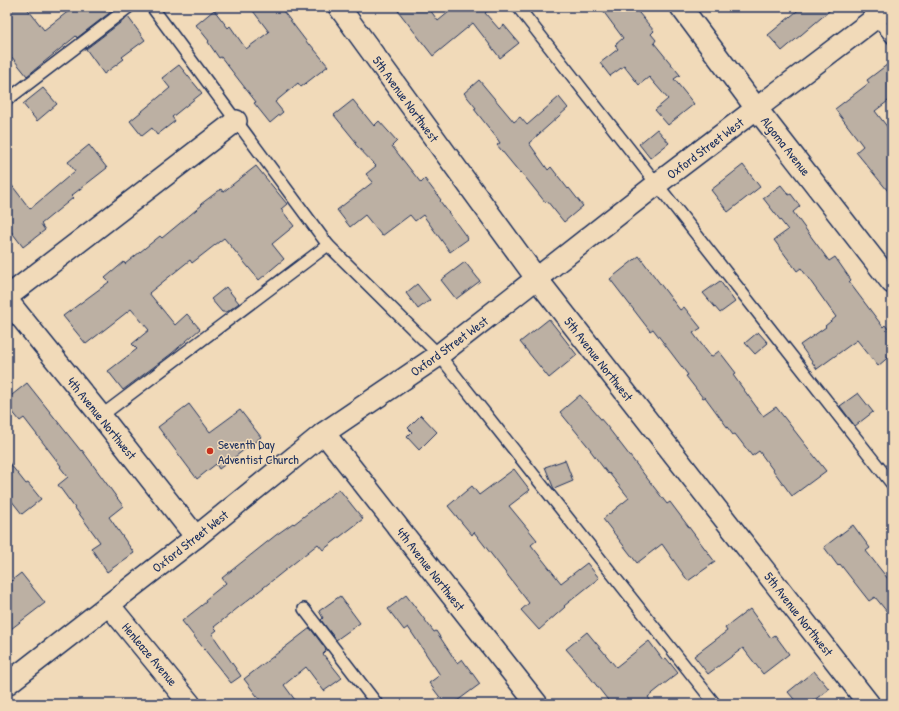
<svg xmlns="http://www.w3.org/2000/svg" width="899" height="711" viewBox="0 0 899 711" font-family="'Patrick Hand',sans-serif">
	<rect width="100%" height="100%" fill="#f1dab9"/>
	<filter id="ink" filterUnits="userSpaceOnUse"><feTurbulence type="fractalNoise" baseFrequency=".025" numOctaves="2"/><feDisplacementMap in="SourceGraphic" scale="8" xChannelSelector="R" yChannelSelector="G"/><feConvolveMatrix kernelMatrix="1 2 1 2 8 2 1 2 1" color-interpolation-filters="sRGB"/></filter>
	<g filter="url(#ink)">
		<g fill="#bcb0a3" stroke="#1b2f5e">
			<polygon points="7,7 26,7 44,30 74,7 117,7 77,38 76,36 27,76 7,51"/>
			<polygon points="250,7 280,7 309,45 310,44 328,66 301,87 298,83 275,102 283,112 270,123 254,103 256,102 221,57 219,58 208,42 209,41 196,25 214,10 228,28 230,26 246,49 269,32"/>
			<polygon points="395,7 428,7 438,21 455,7 492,7 485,13 499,29 504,25 519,43 500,58 473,23 433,56"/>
			<polygon points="600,7 634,7 654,31 651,34 656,40 654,43 680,75 674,79 694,104 668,125 655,110 668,99 649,77 639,85 624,66 610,76 600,63 618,49 615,45 623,38"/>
			<polygon points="802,7 834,7 782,51 768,35"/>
			<polygon points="128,17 145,40 122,57 124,59 104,74 86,49"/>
			<polygon points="892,61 892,98 875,111 892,133 892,196 856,152 863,146 835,109 869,83 867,80"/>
			<polygon points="179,65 202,93 172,117 175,121 157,135 152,128 142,136 130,121 170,88 162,78"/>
			<polygon points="479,80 514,122 520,117 527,125 559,97 568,108 529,143 548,170 551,167 568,189 569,188 583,206 564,222 547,201 545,202 521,172 520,173 497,145 500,143 496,137 474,109 476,108 464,93"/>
			<polygon points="43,88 57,104 37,121 23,104"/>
			<polygon points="353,100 374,126 379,121 397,141 392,146 421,183 425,179 441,200 440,201 468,239 450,252 423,215 415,221 410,215 382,236 365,215 350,227 337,210 373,182 366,174 376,166 355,144 356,142 334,115"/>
			<polygon points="657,129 669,143 650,158 639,144"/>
			<polygon points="89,145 107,168 71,196 73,198 41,224 45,230 23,247 7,226 7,179 30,209 75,171 68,162"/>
			<polygon points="743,165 760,187 728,212 711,190"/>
			<polygon points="256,166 287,204 281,209 294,226 272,244 284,259 259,280 224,238 192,263 190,260 149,293 175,325 187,314 200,329 171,354 123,390 108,371 137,349 132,344 149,330 131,309 86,344 63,316 109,282 105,278 124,262 125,264 160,236 162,238 202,205 201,204 221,189 223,192"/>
			<polygon points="781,185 789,195 791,194 800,206 793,212 829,261 835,257 851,280 849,282 883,327 885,325 892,334 892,354 878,366 857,340 817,369 800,345 826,327 825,326 836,317 801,268 797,271 774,240 788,230 763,198"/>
			<polygon points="639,256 680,310 684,307 701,328 693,333 711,357 719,351 736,373 733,375 763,416 776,407 826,471 792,496 759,451 752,456 735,434 733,435 705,397 703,398 686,376 688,375 653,329 650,331 610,279"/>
			<polygon points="465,262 480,281 456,299 441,280"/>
			<polygon points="720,281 735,302 720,313 703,293"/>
			<polygon points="417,284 430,300 418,309 406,293"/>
			<polygon points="226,287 239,303 227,312 222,312 211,299"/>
			<polygon points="549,319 577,355 549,378 520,342"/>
			<polygon points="758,332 768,343 755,354 745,343"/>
			<polygon points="27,383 81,451 82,450 123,506 109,517 134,553 107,572 91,548 100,542 58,485 68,477 60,467 61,466 24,418 20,421 7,405 7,399"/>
			<polygon points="858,393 873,412 855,426 840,406"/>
			<polygon points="580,395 606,425 667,504 670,502 715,562 688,581 662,544 637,563 603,519 629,498 609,473 608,474 590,450 591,450 560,412"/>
			<polygon points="189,404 210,432 240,410 261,437 219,469 216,464 197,479 158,427"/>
			<polygon points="421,415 437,432 419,450 407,437 412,432 408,428"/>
			<polygon points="7,460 26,484 28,483 41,499 22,514 7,495"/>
			<polygon points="565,460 573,481 554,489 545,467"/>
			<polygon points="514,469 530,490 509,506 537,540 531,545 561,583 587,563 599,578 564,606 565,607 539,630 521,610 529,603 474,532 472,535 448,506 472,486 479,495"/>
			<polygon points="339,489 363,519 323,550 318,544 214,627 217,630 212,634 241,676 231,683 182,621 206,602 205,600 226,583 222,578 276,535 293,523 294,524"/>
			<polygon points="853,525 870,548 866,551 892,584 892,618 875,597 869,601 840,564 838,566 824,547"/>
			<polygon points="21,573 45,603 7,632 7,584"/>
			<polygon points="406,595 434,632 436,631 457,663 462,659 480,684 453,704 445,704 429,683 440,675 408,627 404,630 388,609"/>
			<polygon points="340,596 360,623 336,640 321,620 323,618 319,611"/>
			<polygon points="750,609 771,638 775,635 789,654 763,674 743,648 708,674 694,656 727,631 725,628"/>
			<polygon points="310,628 325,648 326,651 323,654 342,678 324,691 306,667 284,685 298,704 263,704 244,679"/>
			<polygon points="587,632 616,667 649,641 663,660 666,658 678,673 648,697 653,704 611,704 582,667 566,649"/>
			<polygon points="814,671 829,689 809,704 798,704 788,692"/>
		</g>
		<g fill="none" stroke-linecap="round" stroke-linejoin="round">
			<defs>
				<g id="lane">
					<polyline points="152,7 328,245 439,355 715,704"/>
					<polyline points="518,7 892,484"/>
					<polyline points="867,7 892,38"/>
					<polyline points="7,100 129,7"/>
					<polyline points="101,416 328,245"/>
					<polyline points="304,609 377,704"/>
				</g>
				<g id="street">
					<polyline points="339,7 537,279 869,704"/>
					<polyline points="681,7 756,108 892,283"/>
					<polyline points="7,297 236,121"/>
					<polyline points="7,300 101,416 196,537"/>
					<polyline points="324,433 537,704"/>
					<polyline points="109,605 190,704"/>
					<polyline points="7,684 196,537 324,433 439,355 657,184 890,7"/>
				</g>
			</defs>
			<use href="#lane" stroke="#1b2f5e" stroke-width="14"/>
			<use href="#street" stroke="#1b2f5e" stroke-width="24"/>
			<use href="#lane" stroke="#f1dab9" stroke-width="11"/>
			<use href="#street" stroke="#f1dab9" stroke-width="21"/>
		</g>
	</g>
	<circle fill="#c8321e" stroke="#f1dab9" stroke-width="1.5" cx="210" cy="451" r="4"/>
	<g text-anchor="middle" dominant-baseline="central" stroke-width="3" stroke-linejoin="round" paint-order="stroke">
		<g font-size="13" fill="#1b2f5e" stroke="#f1dab9">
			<text transform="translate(406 99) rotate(54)">5th Avenue Northwest</text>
			<text transform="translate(786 146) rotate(52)">Algoma Avenue</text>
			<text transform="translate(705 148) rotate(-37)">Oxford Street West</text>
			<text transform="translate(449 346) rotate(-36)">Oxford Street West</text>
			<text transform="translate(599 359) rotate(52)">5th Avenue Northwest</text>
			<text transform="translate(102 418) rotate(51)">4th Avenue Northwest</text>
			<text transform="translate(190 541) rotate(-38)">Oxford Street West</text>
			<text transform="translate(431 569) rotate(52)">4th Avenue Northwest</text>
			<text transform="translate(799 614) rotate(52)">5th Avenue Northwest</text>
			<text transform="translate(150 654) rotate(50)">Henleaze Avenue</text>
		</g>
		<g font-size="13" fill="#1b2f5e" stroke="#f1dab9" text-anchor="start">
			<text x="218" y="444">Seventh Day<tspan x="218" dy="15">Adventist Church</tspan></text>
		</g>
	</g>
	<rect width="899" height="711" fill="none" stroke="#f1dab9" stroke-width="24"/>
	<rect x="12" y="12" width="875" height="687" fill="none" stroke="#1b2f5e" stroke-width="1.5" filter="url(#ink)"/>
</svg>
